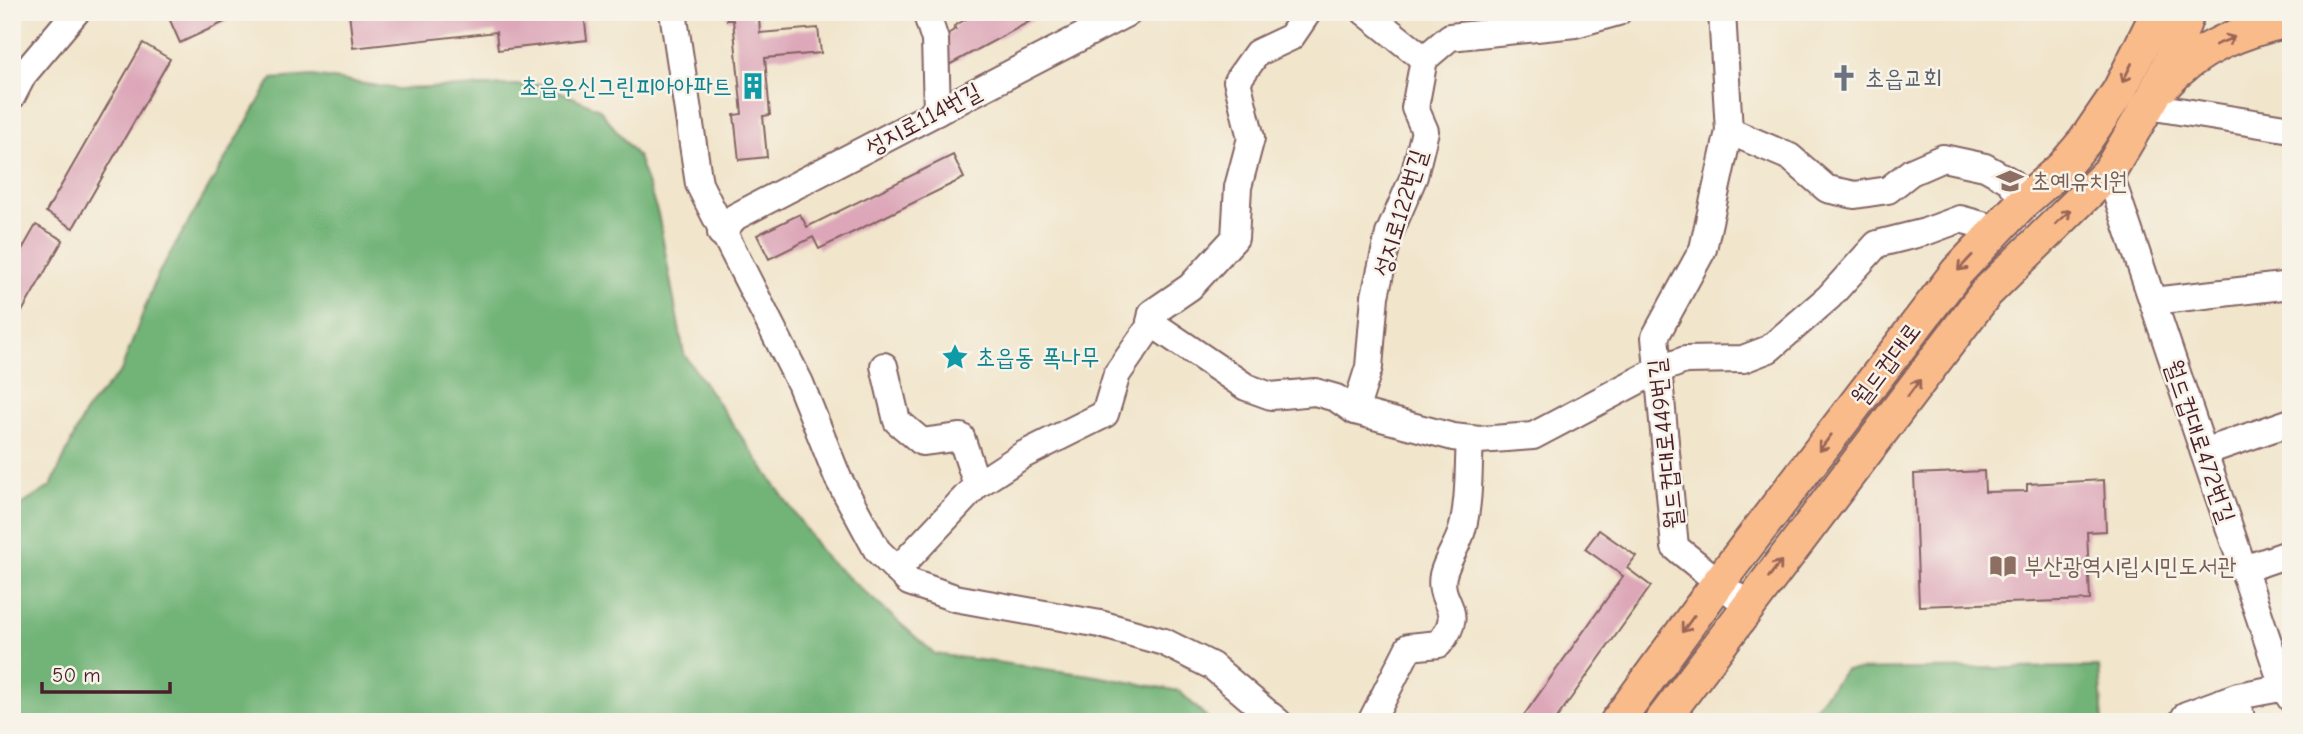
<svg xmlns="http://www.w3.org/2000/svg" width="2303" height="734" viewBox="0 0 2303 734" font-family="'Comic Neue','Poor Story',sans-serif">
	<rect width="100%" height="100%" fill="#f7f3e8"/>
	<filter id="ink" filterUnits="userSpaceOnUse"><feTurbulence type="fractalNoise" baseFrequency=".0143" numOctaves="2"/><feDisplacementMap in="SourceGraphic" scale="14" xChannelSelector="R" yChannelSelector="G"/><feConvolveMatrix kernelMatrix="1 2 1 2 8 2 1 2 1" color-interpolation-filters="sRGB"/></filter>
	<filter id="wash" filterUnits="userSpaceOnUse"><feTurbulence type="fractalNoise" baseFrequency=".00686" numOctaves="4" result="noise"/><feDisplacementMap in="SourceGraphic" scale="28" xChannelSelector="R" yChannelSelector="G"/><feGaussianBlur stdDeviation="1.57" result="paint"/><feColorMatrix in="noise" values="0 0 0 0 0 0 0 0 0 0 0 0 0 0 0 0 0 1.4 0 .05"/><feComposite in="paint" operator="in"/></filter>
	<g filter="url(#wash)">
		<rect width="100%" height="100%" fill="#f1e5cb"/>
		<g fill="#72b478" stroke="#5e6a52" stroke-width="2">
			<polygon points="313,76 398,89 544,84 599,109 638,157 658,214 684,354 825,557 935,654 1090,675 1179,691 1212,722 12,722 12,511 51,486 86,410 121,371 157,276 272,79"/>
			<polygon points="2099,667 2103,722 1803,722 1845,670"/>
		</g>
		<g id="blocks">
			<g fill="#dda7b9">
				<polygon points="183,12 246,12 180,43 169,18"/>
				<polygon points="349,12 380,12 381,17 420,12 517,12 518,21 584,14 587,40 498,50 496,32 353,48"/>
				<polygon points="726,12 752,12 752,18 759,17 760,33 818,28 821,53 765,58 770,115 763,116 767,157 739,160 734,115 742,114 733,20 727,20"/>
				<polygon points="979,12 1041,12 1042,15 945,67 944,36 956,29 954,26"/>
				<polygon points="143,43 170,59 73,228 46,212"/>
				<polygon points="953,155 964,178 819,249 813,237 769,259 757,235 800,214 807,227"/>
				<polygon points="36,225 63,240 12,329 12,267"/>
				<polygon points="1984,471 1985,492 2027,491 2027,484 2104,480 2106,531 2087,532 2090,600 1919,606 1914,474"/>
				<polygon points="1599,530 1636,556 1627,568 1651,586 1554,722 1519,722 1623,576 1585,549"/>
			</g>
		</g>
	</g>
	<g filter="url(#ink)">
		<use href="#blocks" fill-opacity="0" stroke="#846463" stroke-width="2"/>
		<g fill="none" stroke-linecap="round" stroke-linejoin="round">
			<defs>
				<g id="minor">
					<polyline points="673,12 699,184 800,383 838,478 877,550 909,582 955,598 1100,624 1164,642 1212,666 1278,722"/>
					<polyline points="926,12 935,40 937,112"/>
					<polyline points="1365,12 1424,59"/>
					<polyline points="1722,12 1729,131 1703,249 1655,337 1675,547 1747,605"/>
					<polyline points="12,96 23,75 76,12"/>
					<polyline points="2148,106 2291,129"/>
					<polyline points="1729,131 1790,157 1827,189 1855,195 1888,190 1911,172 1943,158 1985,167 2010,181 2024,201"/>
					<polyline points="2109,172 2284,689 2291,699"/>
					<polyline points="721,233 735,217 1129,12"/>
					<polyline points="2153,301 2291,285"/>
					<polyline points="1150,322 1246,387 1271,396 1315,392 1336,398 1355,411 1453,437 1479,440 1533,436 1658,370 1685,360 1743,359 1769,349 1829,297 1877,244 1925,232 1960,219 1997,229"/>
					<polyline points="884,366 897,421 922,442 961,437 977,485"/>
					<polyline points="1355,411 1369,367 1375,296 1389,234 1414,176 1425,131 1415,108 1424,59 1450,37 1575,24 1618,12"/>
					<polyline points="2204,452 2291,422"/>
					<polyline points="2244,569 2291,553"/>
					<polyline points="897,570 977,485 1023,455 1105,414 1117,374 1149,328 1152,313 1190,287 1235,238 1238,187 1251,138 1237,81 1257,53 1291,37 1308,12"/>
					<polyline points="2236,697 2242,722"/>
					<path d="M 1371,722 L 1409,647 L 1439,644 C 1468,609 1437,605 1443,575 C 1447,559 1458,545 1462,530 C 1470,500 1468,469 1470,439"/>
					<polyline points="2182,722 2186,715 2238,696 2291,686"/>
				</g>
				<g id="major">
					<path d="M 2164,85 C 2198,47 2242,31 2291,20"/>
					<polyline points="1617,722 1719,582 1957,272 2024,201 2063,167 2085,141 2119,91 2158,12"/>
					<polyline points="1661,722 1986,293 2109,172 2153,97 2171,60 2188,12"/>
				</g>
			</defs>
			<use href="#minor" stroke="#846463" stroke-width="30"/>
			<use href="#major" stroke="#846463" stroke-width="37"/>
			<use href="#minor" stroke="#fff" stroke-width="26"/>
			<use href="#major" stroke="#fabb8b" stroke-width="33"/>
		</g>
		<defs><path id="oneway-shaft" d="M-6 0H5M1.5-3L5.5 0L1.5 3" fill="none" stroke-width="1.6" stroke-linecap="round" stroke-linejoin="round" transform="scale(1.75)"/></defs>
		<g stroke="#996556">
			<use href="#oneway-shaft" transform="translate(2225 41) rotate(-22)"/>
			<use href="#oneway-shaft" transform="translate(2127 73) rotate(116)"/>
			<use href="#oneway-shaft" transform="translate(2063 217) rotate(-44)"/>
			<use href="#oneway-shaft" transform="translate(1965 263) rotate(133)"/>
			<use href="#oneway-shaft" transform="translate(1914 388) rotate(-53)"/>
			<use href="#oneway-shaft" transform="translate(1825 443) rotate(127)"/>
			<use href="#oneway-shaft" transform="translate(1775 569) rotate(-52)"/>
			<use href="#oneway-shaft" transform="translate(1688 624) rotate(126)"/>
		</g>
	</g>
	<defs>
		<symbol id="church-bare" viewBox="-9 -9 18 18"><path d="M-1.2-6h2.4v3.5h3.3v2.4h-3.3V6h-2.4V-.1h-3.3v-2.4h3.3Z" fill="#6b7280" stroke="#f7f3e8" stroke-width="2.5" paint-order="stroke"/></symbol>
		<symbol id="building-bare" viewBox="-9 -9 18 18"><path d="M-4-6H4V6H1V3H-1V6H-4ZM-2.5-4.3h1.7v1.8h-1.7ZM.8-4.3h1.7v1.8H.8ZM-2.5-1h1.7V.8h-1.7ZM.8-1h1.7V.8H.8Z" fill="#0f9aa8" stroke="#f7f3e8" stroke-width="2.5" paint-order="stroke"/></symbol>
		<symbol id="school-bare" viewBox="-9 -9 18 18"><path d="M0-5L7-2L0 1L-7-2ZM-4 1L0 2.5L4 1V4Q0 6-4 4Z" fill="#8d6e63" stroke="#f7f3e8" stroke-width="2.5" paint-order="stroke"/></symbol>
		<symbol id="sight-bare" viewBox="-9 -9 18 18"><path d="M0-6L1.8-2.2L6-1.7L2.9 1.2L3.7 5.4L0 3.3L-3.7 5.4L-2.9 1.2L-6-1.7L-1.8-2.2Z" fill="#0f9aa8" stroke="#f7f3e8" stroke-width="2.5" paint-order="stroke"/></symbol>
		<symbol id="library-bare" viewBox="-9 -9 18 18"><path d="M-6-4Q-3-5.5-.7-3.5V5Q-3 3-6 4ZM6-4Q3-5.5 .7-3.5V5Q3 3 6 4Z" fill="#8d6e63" stroke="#f7f3e8" stroke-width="2.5" paint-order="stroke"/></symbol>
	</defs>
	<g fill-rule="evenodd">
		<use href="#church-bare" x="1825" y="59" width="38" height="38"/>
		<use href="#building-bare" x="734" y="67" width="38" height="38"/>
		<use href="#school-bare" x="1991" y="162" width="38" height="38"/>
		<use href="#sight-bare" x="936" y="338" width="38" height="38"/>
		<use href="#library-bare" x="1984" y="547" width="38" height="38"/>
	</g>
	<g text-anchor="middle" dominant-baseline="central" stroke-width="5" stroke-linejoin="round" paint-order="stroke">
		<g font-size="24" fill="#5b616d" stroke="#f7f3e8" text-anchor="start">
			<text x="1865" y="78">초읍교회</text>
		</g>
		<g font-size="24" fill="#0d838f" stroke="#f7f3e8" text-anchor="end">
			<text x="732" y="86">초읍우신그린피아아파트</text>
			<text x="976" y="357" text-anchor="start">초읍동 폭나무</text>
		</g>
		<g font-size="24" fill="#4a1f2b" stroke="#f7f3e8">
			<text transform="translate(923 119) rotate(-28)">성지로114번길</text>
			<text transform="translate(1400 213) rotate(-73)">성지로122번길</text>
			<text transform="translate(1886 364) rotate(-53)">월드컵대로</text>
			<text transform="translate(2200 441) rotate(71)">월드컵대로472번길</text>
			<text transform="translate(1665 444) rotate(-96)">월드컵대로449번길</text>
		</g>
		<g font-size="24" fill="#785e54" stroke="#f7f3e8" text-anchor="start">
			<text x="2031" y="181">초예유치원</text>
			<text x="2024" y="566">부산광역시립시민도서관</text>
		</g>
	</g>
	<rect width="2303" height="734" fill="none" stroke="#f7f3e8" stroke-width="42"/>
	<path d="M42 682v10h128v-10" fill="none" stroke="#4a1f2b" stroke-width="3.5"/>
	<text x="52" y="682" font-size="21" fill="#4a1f2b" stroke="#f7f3e8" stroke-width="5" paint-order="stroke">50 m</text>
</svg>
